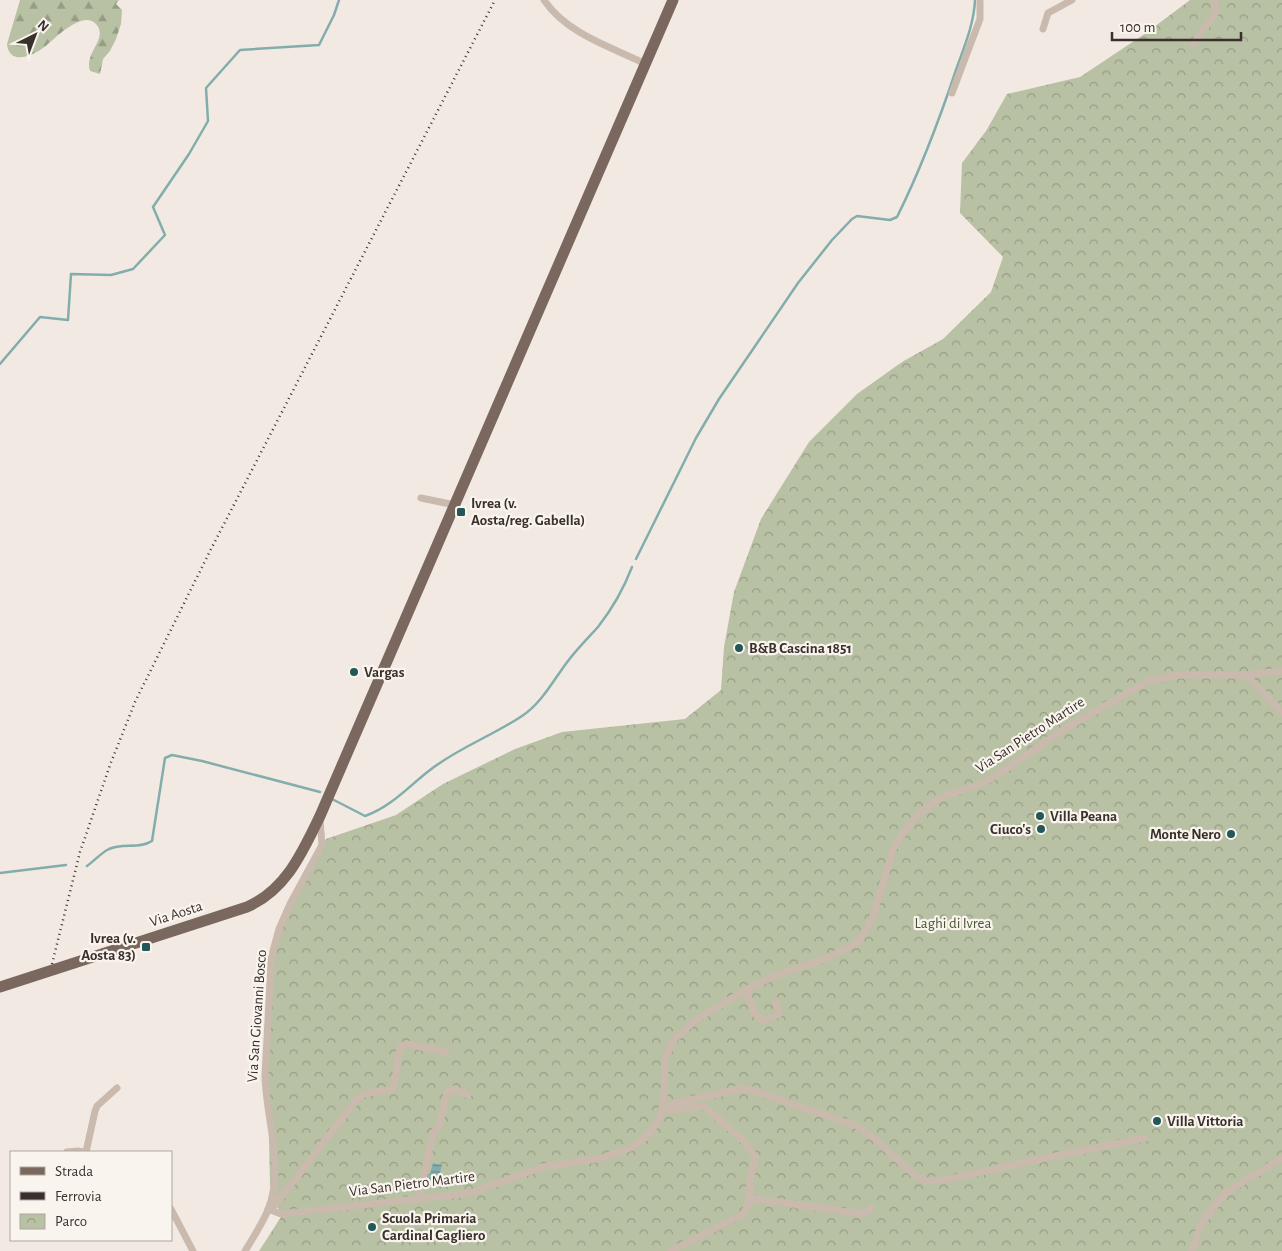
<svg xmlns="http://www.w3.org/2000/svg" width="1282" height="1251" viewBox="0 0 1282 1251" font-family="'Alegreya Sans',sans-serif">
	<defs>
		<pattern id="forest-firs" width="22" height="20" patternUnits="userSpaceOnUse" patternTransform="scale(1.25)"><rect width="22" height="20" fill="#b8c1a3"/><path d="M5 1l3.5 6h-7zM16 11l3.5 6h-7z" fill="#979d85"/></pattern>
		<pattern id="park-crowns" width="20" height="18" patternUnits="userSpaceOnUse" patternTransform="scale(1.25)"><rect width="20" height="18" fill="#b8c1a3"/><path d="M2 6a3 3 0 1 1 6 0M12 15a3 3 0 1 1 6 0" fill="none" stroke="#979d85"/></pattern>
		<pattern id="water-rules" width="6" height="5" patternUnits="userSpaceOnUse" patternTransform="scale(1.25)"><rect width="6" height="5" fill="#83adad"/><path d="M0 2.5h6" fill="none" stroke="#6c8d8d"/></pattern>
	</defs>
	<rect width="100%" height="100%" fill="#f2eae2"/>
	<path fill="url(#forest-firs)" d="M 20,0 L 119,0 L 116,4 L 122,10 L 121,24 L 116,39 L 110,51 L 103,59 L 100,74 L 90,71 C 84,52 109,39 96,24 C 82,9 54,40 43,48 C 31,57 9,65 7,44 Z"/>
	<polygon fill="url(#park-crowns)" points="1190,0 1282,0 1282,1251 259,1251 281,1217 270,1184 266,1001 268,957 295,889 326,839 396,815 443,784 515,749 562,732 685,719 721,690 724,647 734,592 761,519 809,442 857,394 902,362 943,339 991,292 1003,257 960,213 962,163 986,131 1007,94 1080,77 1146,33"/>
	<polygon fill="url(#water-rules)" points="433,1163 442,1165 437,1184 428,1182"/>
	<g fill="none" stroke-linecap="round" stroke-linejoin="round">
		<g stroke="#83adad" stroke-width="2.5">
			<polyline points="0,364 40,317 68,320 71,274 111,275 133,269 165,235 153,207 189,154 208,121 206,88 240,50 319,45 334,15 339,0"/>
			<path d="M 636,559 L 696,438 L 719,399 L 798,283 L 832,240 L 852,219 L 857,216 L 890,220 L 897,217 C 921,169 940,118 957,67 C 965,45 974,23 975,0"/>
			<path d="M 332,799 L 365,816 C 391,807 409,786 430,770 C 458,748 492,736 522,716 C 542,703 554,679 568,661 C 577,649 588,638 598,627 C 612,609 624,588 632,567"/>
			<path d="M 87,866 C 94,861 101,853 109,849 C 122,843 140,849 152,841 L 165,758 L 172,755 L 202,761 L 320,792"/>
			<polyline points="0,873 66,865"/>
		</g>
		<g stroke="#cabaae" stroke-width="7">
			<path d="M 544,0 C 567,34 611,47 646,64"/>
			<polyline points="1043,29 1048,13 1072,0"/>
			<polyline points="1193,44 1213,17 1217,10 1214,0"/>
			<polyline points="952,93 980,19 980,0"/>
			<polyline points="421,498 455,505"/>
			<polyline points="1246,675 1282,712"/>
			<polyline points="746,990 754,1012 761,1020 764,1021 779,1014 776,1001"/>
			<polyline points="663,1106 739,1089 752,1090 857,1126 875,1139 912,1173 925,1181 950,1179 1007,1166 1145,1138"/>
			<polyline points="663,1111 704,1106 745,1142 755,1157 750,1181 749,1204 743,1214 671,1251"/>
			<polyline points="67,1152 78,1151 83,1152"/>
			<polyline points="86,1152 95,1111 97,1106 117,1088"/>
			<polyline points="419,1198 433,1133 439,1126 447,1093 453,1089 468,1095"/>
			<polyline points="749,1198 863,1214 871,1208"/>
			<polyline points="171,1209 193,1251"/>
			<polyline points="268,1209 281,1214 471,1193 542,1167 602,1158 633,1147 649,1134 660,1118 664,1101 665,1060 671,1044 676,1038 697,1019 746,990 774,976 830,957 858,942 865,932 872,919 894,847 907,828 919,814 932,803 946,795 981,784 997,775 1063,730 1148,681 1177,675 1246,675 1282,671"/>
			<polyline points="271,1210 359,1097 364,1094 392,1089 394,1086 400,1048 406,1044 446,1052"/>
			<path d="M 245,1251 C 253,1238 262,1224 268,1210 C 285,1166 266,1120 265,1076 L 271,964 L 273,951 L 279,929 L 290,904 L 322,845 L 320,819"/>
			<polyline points="1192,1251 1201,1224 1225,1193 1282,1158"/>
		</g>
		<path stroke="#7a675e" stroke-width="11" d="M 0,987 L 247,907 C 286,890 302,853 320,816 L 673,0"/>
		<polyline stroke="#39302c" stroke-width="2.5" stroke-dasharray="1 4" stroke-linecap="butt" points="52,964 80,852 110,765 135,702 209,553 495,0"/>
	</g>
	<g fill="#245758" stroke="#faf4ef" stroke-width="2">
		<rect x="456" y="507" width="10" height="10" rx="2.5"/>
		<circle cx="739" cy="648" r="5"/>
		<circle cx="354" cy="672" r="5"/>
		<circle cx="1040" cy="816" r="5"/>
		<circle cx="1041" cy="829" r="5"/>
		<circle cx="1231" cy="834" r="5"/>
		<rect x="141" y="942" width="10" height="10" rx="2.5"/>
		<circle cx="1157" cy="1121" r="5"/>
		<circle cx="372" cy="1227" r="5"/>
	</g>
	<g text-anchor="middle" dominant-baseline="central" stroke-width="4.5" stroke-linejoin="round" paint-order="stroke">
		<g font-size="15" font-weight="bold" fill="#39302c" stroke="#faf4ef" text-anchor="start">
			<text x="471" y="503">Ivrea (v.<tspan x="471" dy="17">Aosta/reg. Gabella)</tspan></text>
			<text x="749" y="648">B&amp;B Cascina 1851</text>
			<text x="364" y="672">Vargas</text>
			<text x="1050" y="816">Villa Peana</text>
			<text x="1031" y="829" text-anchor="end">Ciuco's</text>
			<text x="1221" y="834" text-anchor="end">Monte Nero</text>
			<text x="136" y="938" text-anchor="end">Ivrea (v.<tspan x="136" dy="17">Aosta 83)</tspan></text>
			<text x="1167" y="1121">Villa Vittoria</text>
			<text x="382" y="1218">Scuola Primaria<tspan x="382" dy="17">Cardinal Cagliero</tspan></text>
		</g>
		<g font-size="15" fill="#39302c" stroke="#faf4ef">
			<text transform="translate(1030 735) rotate(-33)">Via San Pietro Martire</text>
			<text transform="translate(176 914) rotate(-18)">Via Aosta</text>
			<text transform="translate(257 1016) rotate(-86)">Via San Giovanni Bosco</text>
			<text transform="translate(412 1184) rotate(-7)">Via San Pietro Martire</text>
		</g>
		<g font-size="15" fill="#4a5631" stroke="#faf4ef">
			<text x="953" y="923">Laghi di Ivrea</text>
		</g>
	</g>
	<rect x="10" y="1151" width="162" height="90" fill="#faf4ef" stroke="#ada6a1"/>
	<rect x="20" y="1167" width="25" height="8" fill="#7a675e" stroke="#ada6a1"/>
	<text x="55" y="1176" font-size="15" fill="#39302c">Strada</text>
	<rect x="20" y="1192" width="25" height="8" fill="#39302c" stroke="#ada6a1"/>
	<text x="55" y="1201" font-size="15" fill="#39302c">Ferrovia</text>
	<rect x="20" y="1214" width="25" height="15" fill="url(#park-crowns)" stroke="#ada6a1"/>
	<text x="55" y="1226" font-size="15" fill="#39302c">Parco</text>
	<g transform="translate(35 35) rotate(42)" stroke="#faf4ef" stroke-width="4" paint-order="stroke">
	<path d="M0-4L9 19L0 12L-9 19Z" fill="#39302c"/>
	<text y="-8" font-size="14" font-weight="bold" text-anchor="middle" fill="#39302c">N</text>
	</g>
	<path d="M1112 32v8h129v-8" fill="none" stroke="#39302c" stroke-width="2.5"/>
	<text x="1120" y="32" font-size="15" fill="#39302c" stroke="#faf4ef" stroke-width="4" paint-order="stroke">100 m</text>
</svg>
